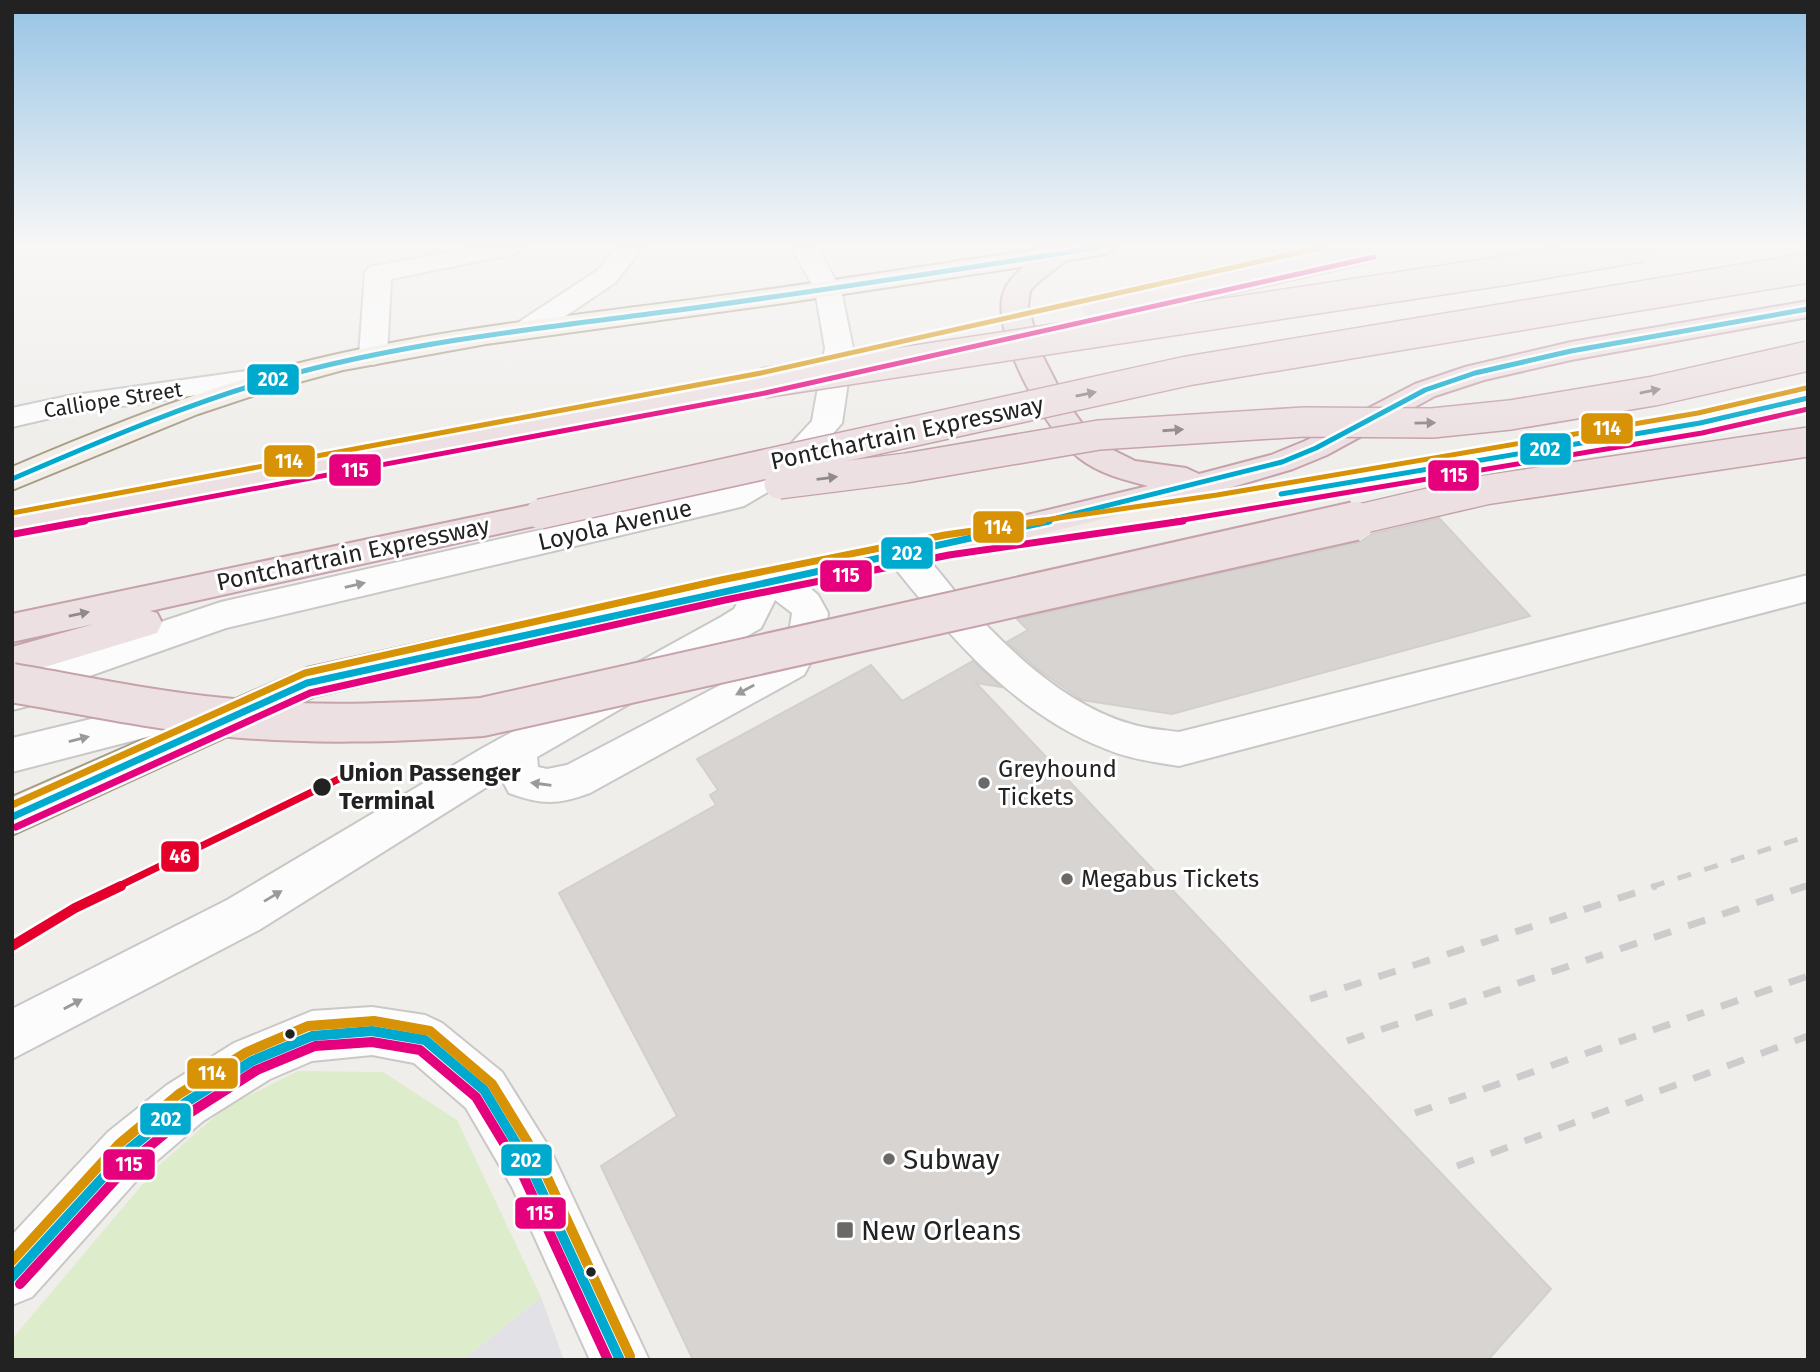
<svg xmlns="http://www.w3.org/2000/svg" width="1820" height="1372" viewBox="0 0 1820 1372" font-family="'Fira Sans',sans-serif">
	<rect width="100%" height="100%" fill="#f0eeeb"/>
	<polygon fill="#ddeccb" points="298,1071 383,1072 457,1120 541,1297 463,1360 12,1360 12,1339 158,1166 226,1107"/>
	<polygon fill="#e2e1e5" points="541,1297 564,1360 463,1360"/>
	<g fill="#d7d4d2" stroke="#d3d0cc" stroke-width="2">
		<polygon points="1439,518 1530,616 1172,714 1082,700 1039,670 1007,642 1028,630 1017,619 1360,542 1372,534"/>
		<polygon points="973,661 1001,687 976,683 1551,1289 1488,1360 693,1360 601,1166 677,1116 559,893 716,805 710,795 718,790 697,759 871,665 902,701"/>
	</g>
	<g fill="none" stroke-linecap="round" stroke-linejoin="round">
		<defs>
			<g id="minor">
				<polygon points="476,247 522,247 518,252 509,255 391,279 387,356 383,362 373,365 363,362 359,356 365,273 369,267"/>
				<polygon points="617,247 643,247 616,282 536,336 526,338 516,336 512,330 516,324 598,270"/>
				<polygon points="791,247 817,247 841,290 853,348 842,423 797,475 744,506 732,509 226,628 61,686 28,706 12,710 12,677 35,664 221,602 722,489 775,461 812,421 825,348 815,290"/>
				<polygon points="289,365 299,368 304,374 299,380 68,414 12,427 12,408 68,396"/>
				<path d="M 903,542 C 926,549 943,579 960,597 C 1005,647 1064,705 1131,724 C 1147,729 1163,730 1179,732 L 1808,575 L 1808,601 L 1179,766 C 1154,762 1130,759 1106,749 C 1015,714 950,637 891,563 L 886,554 L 891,545 Z"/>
				<path d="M 766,568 L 809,587 L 818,595 L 828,613 L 826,634 L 804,675 L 590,793 C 557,805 542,805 509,793 L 501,778 L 259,930 L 12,1059 L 12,1009 L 227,900 L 481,749 L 721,617 L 734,609 L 754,572 ZM 775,600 L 792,613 L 789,634 L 778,655 L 567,765 L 547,769 L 538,767 L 537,757 L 761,628 Z"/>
				<polygon points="187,696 201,701 207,712 201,723 12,772 12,738"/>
				<polygon points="372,1007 425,1015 442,1023 502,1072 550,1149 649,1360 590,1360 512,1187 466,1108 414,1063 372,1055 312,1061 270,1079 203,1121 146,1170 32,1297 12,1305 12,1235 108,1132 167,1085 234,1043 312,1011"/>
			</g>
			<g id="major">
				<path d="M 1052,247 L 1114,247 L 1110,252 L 1101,255 L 784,303 L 486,344 L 343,370 L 270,390 L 198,414 L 12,490 L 12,467 C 101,429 191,393 284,367 C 412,333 544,319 675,302 C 801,286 927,266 1052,247 Z"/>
				<polygon points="1808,389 1808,407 1700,433 1219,516 947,557 723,603 315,696 12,835 12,797 307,668 723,577 947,533 1219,494 1700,413"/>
			</g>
			<g id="highway">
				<path d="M 1053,248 L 1068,247 L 1075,253 L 1035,285 L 1030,291 L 1028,306 L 1040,351 L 1065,400 L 1089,433 L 1101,444 L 1135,461 L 1186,468 L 1199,474 L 1271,455 L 1305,441 L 1415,384 L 1465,367 L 1571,342 L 1808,301 L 1808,317 L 1571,360 L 1484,380 L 1435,396 L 1327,455 L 1293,469 L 1222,490 L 947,557 L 935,553 L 930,545 L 935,537 L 1148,486 C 1125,480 1099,474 1079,458 C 1048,434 986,328 1005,289 C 1015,269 1036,259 1053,248 Z"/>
				<polygon points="763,374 773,377 778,383 773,389 12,536 12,512"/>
				<polygon points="540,503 552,506 557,514 552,522 150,611 157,613 162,623 157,633 12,677 12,647 94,624 12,642 12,614"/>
			</g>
		</defs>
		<use href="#minor" stroke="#c9c8c7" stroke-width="4"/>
		<use href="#major" stroke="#a79c86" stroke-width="4"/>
		<use href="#highway" stroke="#c5a2ac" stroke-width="4"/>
		<use href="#minor" fill="#fdfcfc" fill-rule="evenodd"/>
		<use href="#major" fill="#f3ede7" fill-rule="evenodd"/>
		<use href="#highway" fill="#ece0e2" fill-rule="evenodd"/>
		<g stroke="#ccc" stroke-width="5" stroke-dasharray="14 14" stroke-linecap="butt">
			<polyline points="1651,887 1808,836"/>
			<polyline points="1801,887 1808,885"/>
		</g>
		<g stroke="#ccc" stroke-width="7" stroke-dasharray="18 18" stroke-linecap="butt">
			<polyline points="1310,999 1656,886"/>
			<polyline points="1347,1041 1806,886"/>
			<polyline points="1415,1113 1808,976"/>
			<polyline points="1457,1166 1808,1036"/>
		</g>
		<defs>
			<g id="highway-bridge-far1">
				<polyline points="1097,309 1372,247"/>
				<polyline points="763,383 1502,271 1642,247"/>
				<polyline points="779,484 906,468 1099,435 1304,422 1432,423 1510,415 1654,391 1808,356"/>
				<polyline points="540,514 1187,371 1808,268"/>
				<polyline points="1347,522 1485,490 1808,442"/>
			</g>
			<path id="highway-bridge" d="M 12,683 C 82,695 151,710 222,717 C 308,726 395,723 482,717 L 1355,521"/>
		</defs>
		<use href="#highway-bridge-far1" stroke="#c5a2ac" stroke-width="32" stroke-linecap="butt"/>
		<use href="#highway-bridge" stroke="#c5a2ac" stroke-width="42" stroke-linecap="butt"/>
		<use href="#highway-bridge-far1" stroke="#ece0e2" stroke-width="29"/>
		<use href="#highway-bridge" stroke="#ece0e2" stroke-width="38"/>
		<defs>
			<g id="bus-1-far2">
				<path d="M 12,479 C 105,439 198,399 296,373 C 421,340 551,327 679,310 C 820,291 960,269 1101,247"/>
				<polyline points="1281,494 1700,423 1808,398"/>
				<polyline points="1041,522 1282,462 1316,448 1425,390 1475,373 1571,351 1808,309"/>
			</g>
			<polyline id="bus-1-far1" points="12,817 307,683 1049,521"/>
			<polyline id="bus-1" points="12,1277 127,1151 185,1103 252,1061 312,1036 372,1031 425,1040 484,1090 531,1168 620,1360"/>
			<g id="bus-2-far2">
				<polyline points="76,522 765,393 1374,257"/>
				<polyline points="1171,522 1702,433 1808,409"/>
			</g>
			<g id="bus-2-far1">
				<polyline points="14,534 85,521"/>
				<polyline points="16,827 310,693 725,600 949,555 1183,521"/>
			</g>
			<polyline id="bus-2" points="20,1284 134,1159 191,1112 257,1070 315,1046 372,1042 420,1050 476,1097 522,1173 608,1360"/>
			<g id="bus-3-far2">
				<polyline points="12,513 761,373 1324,247"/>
				<polyline points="1031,522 1217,495 1698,413 1806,388"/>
			</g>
			<polyline id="bus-3-far1" points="12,805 305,673 721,580 945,535 1043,521"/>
			<polyline id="bus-3" points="12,1261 119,1144 179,1094 247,1052 308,1026 374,1021 430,1031 492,1084 541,1164 630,1356"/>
		</defs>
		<use href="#bus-1-far2" stroke="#fff" stroke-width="10"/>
		<use href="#bus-1-far1" stroke="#fff" stroke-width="12"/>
		<use href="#bus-1" stroke="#fff" stroke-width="15"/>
		<use href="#bus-2-far2" stroke="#fff" stroke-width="10"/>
		<use href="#bus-2-far1" stroke="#fff" stroke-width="12"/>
		<use href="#bus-2" stroke="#fff" stroke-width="15"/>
		<use href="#bus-3-far2" stroke="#fff" stroke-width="10"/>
		<use href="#bus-3-far1" stroke="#fff" stroke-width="12"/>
		<use href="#bus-3" stroke="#fff" stroke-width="15"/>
		<use href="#bus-1-far2" stroke="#00a9ce" stroke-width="5"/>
		<use href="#bus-1-far1" stroke="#00a9ce" stroke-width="7"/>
		<use href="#bus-1" stroke="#00a9ce" stroke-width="10"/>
		<use href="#bus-2-far2" stroke="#e5007d" stroke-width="5"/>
		<use href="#bus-2-far1" stroke="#e5007d" stroke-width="7"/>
		<use href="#bus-2" stroke="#e5007d" stroke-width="10"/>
		<use href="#bus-3-far2" stroke="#d79205" stroke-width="5"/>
		<use href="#bus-3-far1" stroke="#d79205" stroke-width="7"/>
		<use href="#bus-3" stroke="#d79205" stroke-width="10"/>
		<defs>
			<polyline id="tram-1-far1" points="117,887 351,773"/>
			<polyline id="tram-1" points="12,946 75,908 121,886"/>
		</defs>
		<use href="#tram-1-far1" stroke="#fff" stroke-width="12"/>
		<use href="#tram-1" stroke="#fff" stroke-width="15"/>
		<use href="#tram-1-far1" stroke="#e4002b" stroke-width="7"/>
		<use href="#tram-1" stroke="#e4002b" stroke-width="10"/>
	</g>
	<defs><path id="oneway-solid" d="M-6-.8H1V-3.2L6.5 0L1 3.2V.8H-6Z" transform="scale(1.75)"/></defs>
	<g fill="#918a8c">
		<use href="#oneway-solid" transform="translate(1650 391) rotate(-12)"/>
		<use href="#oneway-solid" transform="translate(1086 394) rotate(-12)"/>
		<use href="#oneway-solid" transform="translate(1425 423) rotate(-1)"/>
		<use href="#oneway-solid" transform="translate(1173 430) rotate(-4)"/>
		<use href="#oneway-solid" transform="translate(827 478) rotate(-7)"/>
		<use href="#oneway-solid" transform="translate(79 614) rotate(-12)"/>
	</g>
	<g fill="#9a9a9a">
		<use href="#oneway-solid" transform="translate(355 585) rotate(-13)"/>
		<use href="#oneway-solid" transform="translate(745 690) rotate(152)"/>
		<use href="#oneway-solid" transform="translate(79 739) rotate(-14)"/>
		<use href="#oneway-solid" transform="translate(541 784) rotate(-172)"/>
		<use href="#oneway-solid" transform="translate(273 896) rotate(-31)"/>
		<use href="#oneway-solid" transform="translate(73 1004) rotate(-28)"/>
	</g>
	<linearGradient id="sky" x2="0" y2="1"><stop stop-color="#97c4e6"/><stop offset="0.56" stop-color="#f8f7f6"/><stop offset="1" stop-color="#f8f7f6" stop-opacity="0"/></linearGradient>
	<rect width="1820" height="439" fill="url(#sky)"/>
	<g fill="#6a6968" stroke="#fff" stroke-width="2.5">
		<circle cx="984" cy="783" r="7"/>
		<circle cx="1067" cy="879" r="7"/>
		<circle cx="889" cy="1159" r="7"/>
		<rect x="836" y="1221" width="18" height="18" rx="3.5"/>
	</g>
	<g fill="#222" stroke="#fff" stroke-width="2.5">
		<circle cx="322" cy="787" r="10"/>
		<circle cx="290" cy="1034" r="6"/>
		<circle cx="591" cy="1272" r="6"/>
	</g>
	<g text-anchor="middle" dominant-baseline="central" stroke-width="6" stroke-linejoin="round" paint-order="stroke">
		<g font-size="21" fill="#222" stroke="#fff">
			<text transform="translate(113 400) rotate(-9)">Calliope Street</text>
		</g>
		<g font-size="24" fill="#222" stroke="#fff">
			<text transform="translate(907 433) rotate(-12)">Pontchartrain Expressway</text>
			<text transform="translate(615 525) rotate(-13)">Loyola Avenue</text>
			<text transform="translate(353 554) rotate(-12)">Pontchartrain Expressway</text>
		</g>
		<g font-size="24" fill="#222" stroke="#fff" text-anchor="start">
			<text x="998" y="769">Greyhound<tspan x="998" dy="28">Tickets</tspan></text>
			<text x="1081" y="879">Megabus Tickets</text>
		</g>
		<g font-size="24" font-weight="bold" fill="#222" stroke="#fff" text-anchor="start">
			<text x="339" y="773">Union Passenger<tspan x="339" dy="28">Terminal</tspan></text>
		</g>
		<g font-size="28" fill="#222" stroke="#fff" text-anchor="start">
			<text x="903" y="1159">Subway</text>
			<text x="861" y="1230">New Orleans</text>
		</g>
	</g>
	<g stroke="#fff" stroke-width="2.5">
		<rect x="246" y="363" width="54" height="33" rx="7" fill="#00a9ce"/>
		<rect x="1580" y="412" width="54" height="33" rx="7" fill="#d79205"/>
		<rect x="1519" y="432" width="53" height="34" rx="7" fill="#00a9ce"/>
		<rect x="263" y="444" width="53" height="34" rx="7" fill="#d79205"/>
		<rect x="328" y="453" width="54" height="34" rx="7" fill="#e5007d"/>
		<rect x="1427" y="459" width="53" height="33" rx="7" fill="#e5007d"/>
		<rect x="972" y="510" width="53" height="34" rx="7" fill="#d79205"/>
		<rect x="880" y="536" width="54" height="34" rx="7" fill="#00a9ce"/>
		<rect x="819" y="559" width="54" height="34" rx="7" fill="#e5007d"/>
		<rect x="160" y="840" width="40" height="33" rx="7" fill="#e4002b"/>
		<rect x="186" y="1057" width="53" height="33" rx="7" fill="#d79205"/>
		<rect x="139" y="1102" width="53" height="34" rx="7" fill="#00a9ce"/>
		<rect x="500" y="1143" width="53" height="34" rx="7" fill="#00a9ce"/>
		<rect x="102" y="1148" width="54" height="33" rx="7" fill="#e5007d"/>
		<rect x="514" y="1196" width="53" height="34" rx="7" fill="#e5007d"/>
	</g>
	<g font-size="19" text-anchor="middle" font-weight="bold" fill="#fff">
		<text x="273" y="386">202</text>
		<text x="1607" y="435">114</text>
		<text x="1545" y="456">202</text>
		<text x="289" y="468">114</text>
		<text x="355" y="477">115</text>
		<text x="1454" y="482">115</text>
		<text x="998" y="534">114</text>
		<text x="907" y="560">202</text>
		<text x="846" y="582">115</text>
		<text x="180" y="863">46</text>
		<text x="212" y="1080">114</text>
		<text x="166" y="1126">202</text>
		<text x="526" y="1167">202</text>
		<text x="129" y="1171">115</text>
		<text x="540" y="1220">115</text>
	</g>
	<rect width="1820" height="1372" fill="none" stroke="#222222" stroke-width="28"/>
</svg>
